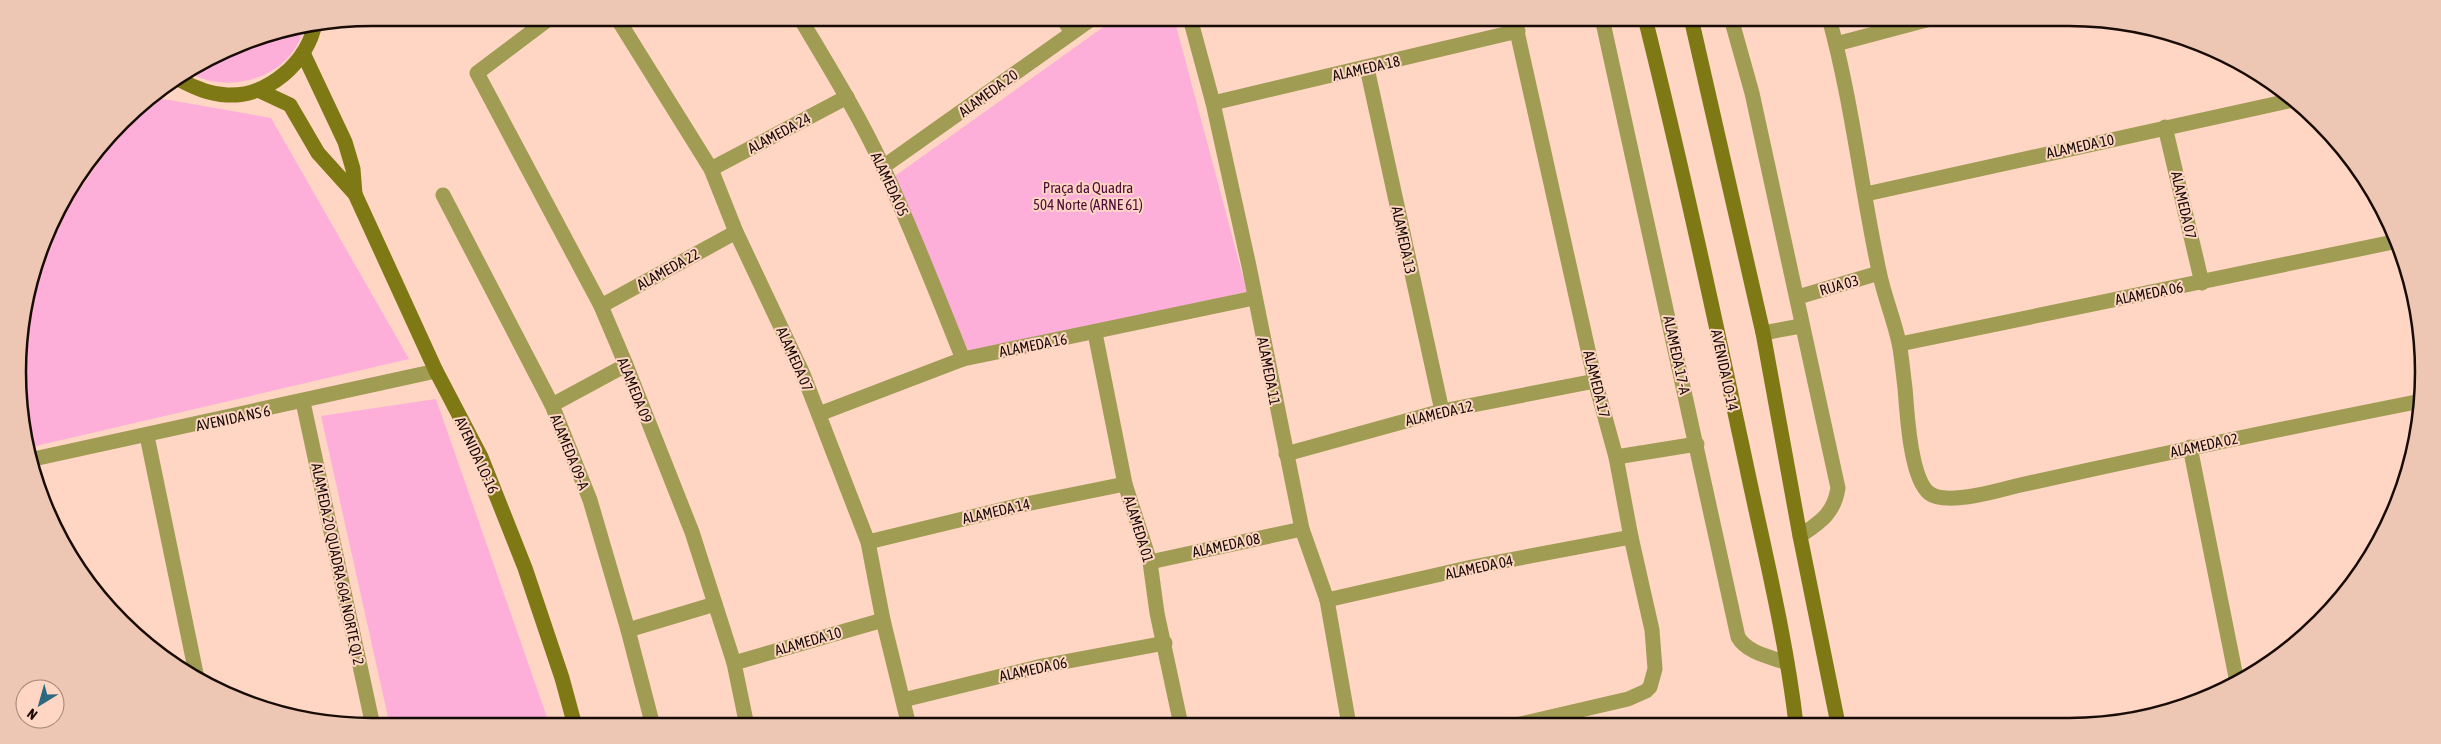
<svg xmlns="http://www.w3.org/2000/svg" width="2441" height="744" viewBox="0 0 2441 744" font-family="'Asap Condensed',sans-serif">
	<rect width="100%" height="100%" fill="#ffd6c3"/>
	<g fill="#fdafda">
		<polygon points="1116,18 1174,18 1247,292 969,353 895,176"/>
		<path d="M 304,24 C 297,75 231,97 190,73 L 237,44 Z"/>
		<polygon points="152,97 271,118 409,359 27,448 18,395 21,326 48,235 138,106"/>
		<polygon points="436,399 550,726 390,726 321,416"/>
	</g>
	<g fill="none" stroke-linecap="round" stroke-linejoin="round">
		<g stroke="#a09c54" stroke-width="15">
			<polyline points="550,18 477,73 601,306 626,365 692,532 734,663 747,726"/>
			<polyline points="617,18 711,169 736,232 803,374 868,542 883,620 909,726"/>
			<path d="M 800,18 C 829,67 859,115 883,167 C 912,230 937,294 963,359"/>
			<polyline points="1062,18 1072,32"/>
			<polyline points="1190,18 1213,103 1249,266 1302,529 1327,600 1349,725"/>
			<polyline points="1514,18 1595,381 1616,457 1631,537 1652,630 1655,669 1650,687 1646,691 1628,699 1516,725"/>
			<path d="M 1602,18 L 1738,637 C 1747,653 1771,657 1787,663"/>
			<path d="M 1731,18 L 1752,93 L 1838,488 C 1834,514 1820,522 1800,536"/>
			<path d="M 1829,18 C 1852,101 1861,187 1879,271 C 1884,296 1894,319 1899,343 C 1902,358 1903,373 1905,388 C 1907,411 1910,478 1929,493 C 1945,506 1997,491 2016,486 C 2151,456 2285,428 2421,401"/>
			<polyline points="1836,44 1934,18"/>
			<polyline points="1367,68 1442,411"/>
			<polyline points="1213,103 1518,31"/>
			<polyline points="2165,127 2202,283"/>
			<polyline points="883,167 1093,18"/>
			<polyline points="711,169 847,97"/>
			<polyline points="1866,194 2293,100"/>
			<polyline points="443,195 552,405 590,500 628,630 653,726"/>
			<polyline points="1798,297 1879,273"/>
			<polyline points="601,306 736,232"/>
			<polyline points="1095,333 1125,484 1150,562 1157,613 1181,725"/>
			<polyline points="1763,333 1801,326"/>
			<polyline points="1900,344 2398,241"/>
			<polyline points="303,402 373,726"/>
			<polyline points="552,405 626,365"/>
			<polyline points="819,414 963,359 1254,298"/>
			<polyline points="147,436 197,678"/>
			<polyline points="2190,447 2237,682"/>
			<polyline points="1286,454 1442,411 1595,381"/>
			<polyline points="1616,457 1697,444"/>
			<polyline points="29,460 436,371"/>
			<polyline points="868,542 1021,505 1125,484"/>
			<polyline points="1150,562 1302,529"/>
			<polyline points="1327,600 1472,567 1631,537"/>
			<polyline points="628,630 715,604"/>
			<polyline points="734,663 883,620"/>
			<polyline points="903,700 1042,666 1165,643"/>
		</g>
		<g stroke="#7f7915" stroke-width="15">
			<path d="M 1645,18 C 1682,166 1714,315 1746,464 C 1764,550 1786,637 1796,724"/>
			<polyline points="1691,18 1763,333 1800,536 1838,724"/>
			<polyline points="303,53 345,142 353,169 355,194"/>
			<path d="M 180,80 C 195,88 209,94 227,95 C 268,97 308,62 315,23"/>
			<polyline points="258,90 290,105 318,153 355,194 436,371 481,457 525,568 562,678 575,726"/>
		</g>
	</g>
	<g text-anchor="middle" dominant-baseline="central" stroke-width="4" stroke-linejoin="round" paint-order="stroke">
		<g font-size="15" fill="#190c06" stroke="#ffd6c3">
			<text transform="translate(1366 68) rotate(-13)">ALAMEDA 18</text>
			<text transform="translate(988 93) rotate(-36)">ALAMEDA 20</text>
			<text transform="translate(779 133) rotate(-28)">ALAMEDA 24</text>
			<text transform="translate(2080 146) rotate(-12)">ALAMEDA 10</text>
			<text transform="translate(890 184) rotate(65)">ALAMEDA 05</text>
			<text transform="translate(2184 205) rotate(77)">ALAMEDA 07</text>
			<text transform="translate(1404 240) rotate(78)">ALAMEDA 13</text>
			<text transform="translate(668 269) rotate(-29)">ALAMEDA 22</text>
			<text transform="translate(1839 285) rotate(-16)">RUA 03</text>
			<text transform="translate(2149 293) rotate(-11)">ALAMEDA 06</text>
			<text transform="translate(1033 345) rotate(-11)">ALAMEDA 16</text>
			<text transform="translate(1677 355) rotate(78)">ALAMEDA 17-A</text>
			<text transform="translate(795 359) rotate(66)">ALAMEDA 07</text>
			<text transform="translate(1725 370) rotate(78)">AVENIDA LO-14</text>
			<text transform="translate(1269 371) rotate(79)">ALAMEDA 11</text>
			<text transform="translate(1597 384) rotate(76)">ALAMEDA 17</text>
			<text transform="translate(635 390) rotate(68)">ALAMEDA 09</text>
			<text transform="translate(1439 413) rotate(-13)">ALAMEDA 12</text>
			<text transform="translate(233 418) rotate(-12)">AVENIDA NS 6</text>
			<text transform="translate(2204 445) rotate(-12)">ALAMEDA 02</text>
			<text transform="translate(570 452) rotate(68)">ALAMEDA 09-A</text>
			<text transform="translate(477 455) rotate(65)">AVENIDA LO-16</text>
			<text transform="translate(996 511) rotate(-13)">ALAMEDA 14</text>
			<text transform="translate(1139 529) rotate(73)">ALAMEDA 01</text>
			<text transform="translate(1226 545) rotate(-12)">ALAMEDA 08</text>
			<text transform="translate(338 564) rotate(78)">ALAMEDA 20 QUADRA 604 NORTE QI 2</text>
			<text transform="translate(1479 567) rotate(-12)">ALAMEDA 04</text>
			<text transform="translate(808 641) rotate(-16)">ALAMEDA 10</text>
			<text transform="translate(1033 669) rotate(-12)">ALAMEDA 06</text>
		</g>
		<g font-size="15" fill="#4e0d38" stroke="#ffd6c3">
			<text x="1088" y="187">Praça da Quadra<tspan x="1088" dy="17">504 Norte (ARNE 61)</tspan></text>
		</g>
	</g>
	<path d="M0 0H2441V744H0ZM372 26H2069A346 346 0 0 1 2415 372V372A346 346 0 0 1 2069 718H372A346 346 0 0 1 26 372V372A346 346 0 0 1 372 26Z" fill="#edc6b4" fill-rule="evenodd"/>
	<path fill="none" stroke="#190c06" stroke-width="2.5" d="M372 26H2069A346 346 0 0 1 2415 372V372A346 346 0 0 1 2069 718H372A346 346 0 0 1 26 372V372A346 346 0 0 1 372 26Z"/>
	<g transform="translate(40 704) rotate(217)"><circle r="24" fill="#ffd6c3" stroke="#a38577"/>
	<path d="M0-4L9 19L0 12L-9 19Z" fill="#2c6980"/>
	<text y="-8" font-size="14" font-weight="bold" text-anchor="middle" fill="#190c06">N</text>
	</g>
</svg>
